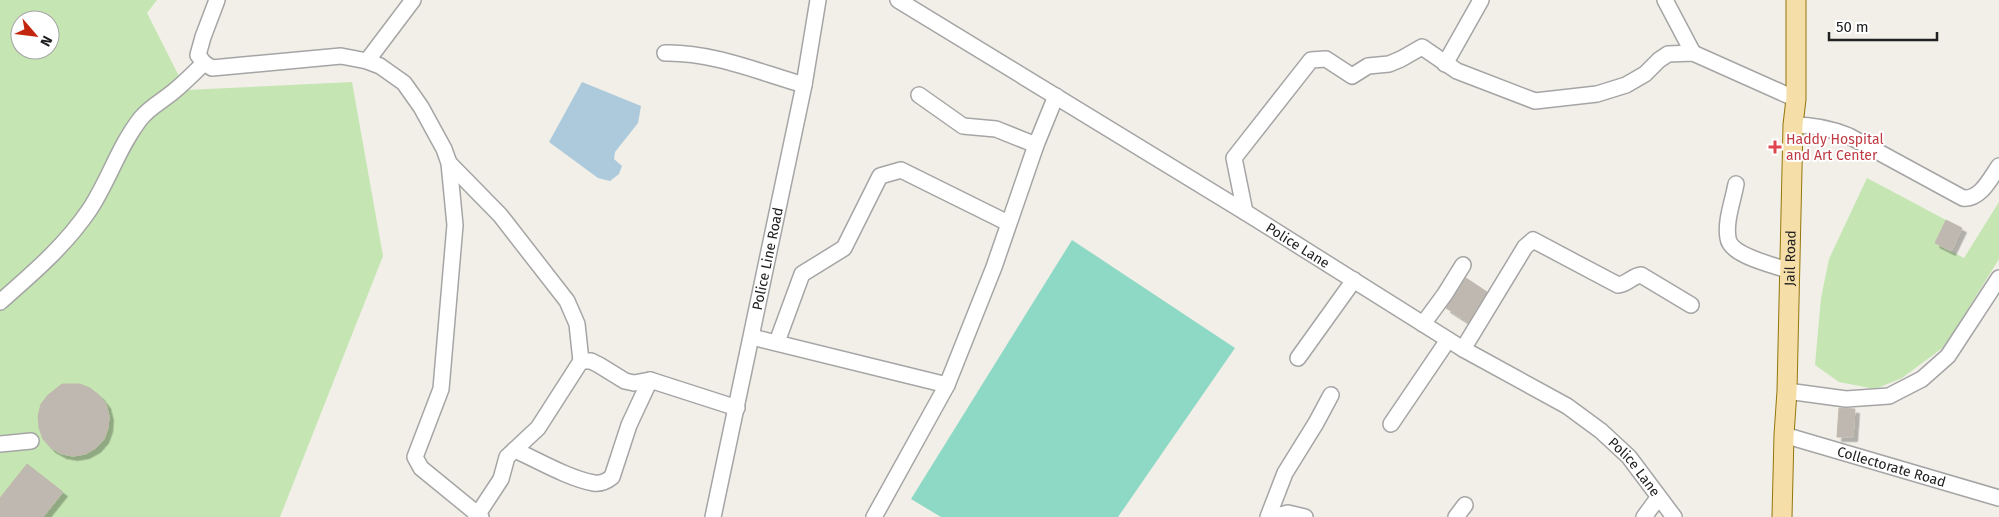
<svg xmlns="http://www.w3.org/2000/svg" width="1999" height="517" viewBox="0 0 1999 517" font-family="'Fira Sans',sans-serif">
	<defs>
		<filter id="shadow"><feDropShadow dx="4.5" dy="4.5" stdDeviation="0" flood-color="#0004"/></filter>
	</defs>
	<rect width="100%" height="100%" fill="#f1efe8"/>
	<g fill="#c5e6b3" fill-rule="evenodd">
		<path d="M 0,0 L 157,0 L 147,13 L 186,90 L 352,82 L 383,256 L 280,517 L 0,517 ZM 20,20 L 50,20 L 50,50 L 20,50 Z"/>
		<polygon points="1867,178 1946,220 1935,243 1964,258 1999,202 1999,259 1945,346 1902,378 1875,389 1839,382 1815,365 1821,298 1829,259"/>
	</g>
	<polygon fill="#8dd9c5" points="1072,240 1235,348 1118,517 941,517 911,499"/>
	<polygon fill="#accadb" points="582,82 641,106 638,123 615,152 614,159 622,166 619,174 610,181 598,178 549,142"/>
	<g fill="#beb8b1" stroke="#c1b8ac" filter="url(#shadow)">
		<polygon points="1946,220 1962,228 1951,251 1935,243"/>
		<polygon points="1466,278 1487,292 1468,322 1446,308"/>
		<polygon points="62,384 80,384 90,388 99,395 106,404 109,416 108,428 104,439 96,448 85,454 73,456 62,454 51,448 43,439 39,428 38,416 41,404 48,395"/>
		<polygon points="1839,408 1855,409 1853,437 1837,437"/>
		<polygon points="27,464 63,492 43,517 0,517 0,498"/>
	</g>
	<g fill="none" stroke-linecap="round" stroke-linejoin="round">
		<defs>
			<g id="minor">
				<polyline points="217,0 203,37 198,55 204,63 212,68 341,56 367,61 380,66 404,83 421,107 444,149 449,163 455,225 441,389 415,457 421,468 481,517"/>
				<path id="s1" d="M 898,0 L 1245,212 L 1463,349 L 1567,406 L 1601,431 L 1629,457 L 1674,517"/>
				<polyline points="1665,0 1693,53"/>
				<path d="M 665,53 C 712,52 759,72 804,85"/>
				<polyline points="367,61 413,0"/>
				<polyline points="1445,64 1481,0"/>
				<polyline points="919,95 963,126 996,129 1036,145"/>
				<path d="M 1793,125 C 1814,125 1830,128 1849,136 L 1963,198 C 1980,200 1990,179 1999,166"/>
				<polyline points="449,163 500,215 567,301 577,324 581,361"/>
				<path d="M 1736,184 C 1733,201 1725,221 1728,238 C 1730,256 1774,265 1790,271"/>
				<polyline points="1245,212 1234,158 1311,60 1326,59 1352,76 1368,66 1389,64 1401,59 1422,47 1457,71 1535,101 1597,94 1626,85 1645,74 1659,60 1668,54 1693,53 1796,99"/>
				<path d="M 0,302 C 33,273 65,246 90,209 C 109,180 119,146 141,118 C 150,107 162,101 173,92 C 184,83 194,73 204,63"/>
				<polyline points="1423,324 1445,294 1463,265"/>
				<polyline points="752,337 947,385"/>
				<polyline points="777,342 802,274 844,248 880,176 901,170 1008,223"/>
				<path d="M 1463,349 L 1525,247 L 1533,240 L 1618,285 C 1628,284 1632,276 1641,275 L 1691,305"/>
				<polyline points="1298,358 1354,280"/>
				<polyline points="1787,391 1846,399 1889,396 1922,379 1948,356 1999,278"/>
				<polyline points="1391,424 1448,340"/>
				<path id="s2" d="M 1784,435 L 1999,498"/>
				<polyline points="0,444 31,441"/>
				<path d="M 515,450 C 537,460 570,479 594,483 C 601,484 607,481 612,477 L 629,425 L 650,380"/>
				<polyline points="476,517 501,479 507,457 538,428 581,361 591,361 599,365 625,381 634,383 650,380 737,408"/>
				<path id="s3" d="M 713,517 L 804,85 L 818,0"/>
				<polyline points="874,517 947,385 994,267 1036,145 1056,96"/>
				<polyline points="1268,517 1285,473 1316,423 1331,395"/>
				<polyline points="1273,517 1288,513 1305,517"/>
				<polyline points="1456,517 1465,505"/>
				<polyline points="1644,517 1658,498"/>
			</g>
			<g id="major">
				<path id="s4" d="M 1782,517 L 1784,435 L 1787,391 L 1793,125 L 1796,99 L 1796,0"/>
			</g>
		</defs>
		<use href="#minor" stroke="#a5a5a5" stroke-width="18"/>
		<use href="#major" stroke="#93770b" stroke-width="21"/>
		<use href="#minor" stroke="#fff" stroke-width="15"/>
		<use href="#major" stroke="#f6dea8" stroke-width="19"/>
	</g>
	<path fill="#e0444e" stroke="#fff" stroke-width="2" d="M1772.5 139.5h5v5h5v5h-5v5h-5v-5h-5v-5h5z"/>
	<g text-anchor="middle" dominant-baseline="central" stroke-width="4" stroke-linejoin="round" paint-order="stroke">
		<g font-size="14" fill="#be3a42" stroke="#fff" text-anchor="start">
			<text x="1786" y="139">Haddy Hospital<tspan x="1786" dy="16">and Art Center</tspan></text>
		</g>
		<g font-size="14" fill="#212121" stroke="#fff">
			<text stroke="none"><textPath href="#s1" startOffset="469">Police Lane</textPath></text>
			<text stroke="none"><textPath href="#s4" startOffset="259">Jail Road</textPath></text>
			<text stroke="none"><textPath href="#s3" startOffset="264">Police Line Road</textPath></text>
			<text stroke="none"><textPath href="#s2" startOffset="112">Collectorate Road</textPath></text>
			<text stroke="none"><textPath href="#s1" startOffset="874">Police Lane</textPath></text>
		</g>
	</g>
	<g transform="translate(35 35) rotate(118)"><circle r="24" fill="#ffffff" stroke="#a6a6a6"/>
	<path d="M0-4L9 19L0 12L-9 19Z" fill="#c3260f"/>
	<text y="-8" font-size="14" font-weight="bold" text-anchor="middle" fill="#212121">N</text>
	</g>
	<path d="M1829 32v8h108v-8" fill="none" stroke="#212121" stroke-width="2.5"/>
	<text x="1836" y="32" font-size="15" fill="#212121" stroke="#ffffff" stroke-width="4" paint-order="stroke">50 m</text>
</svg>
